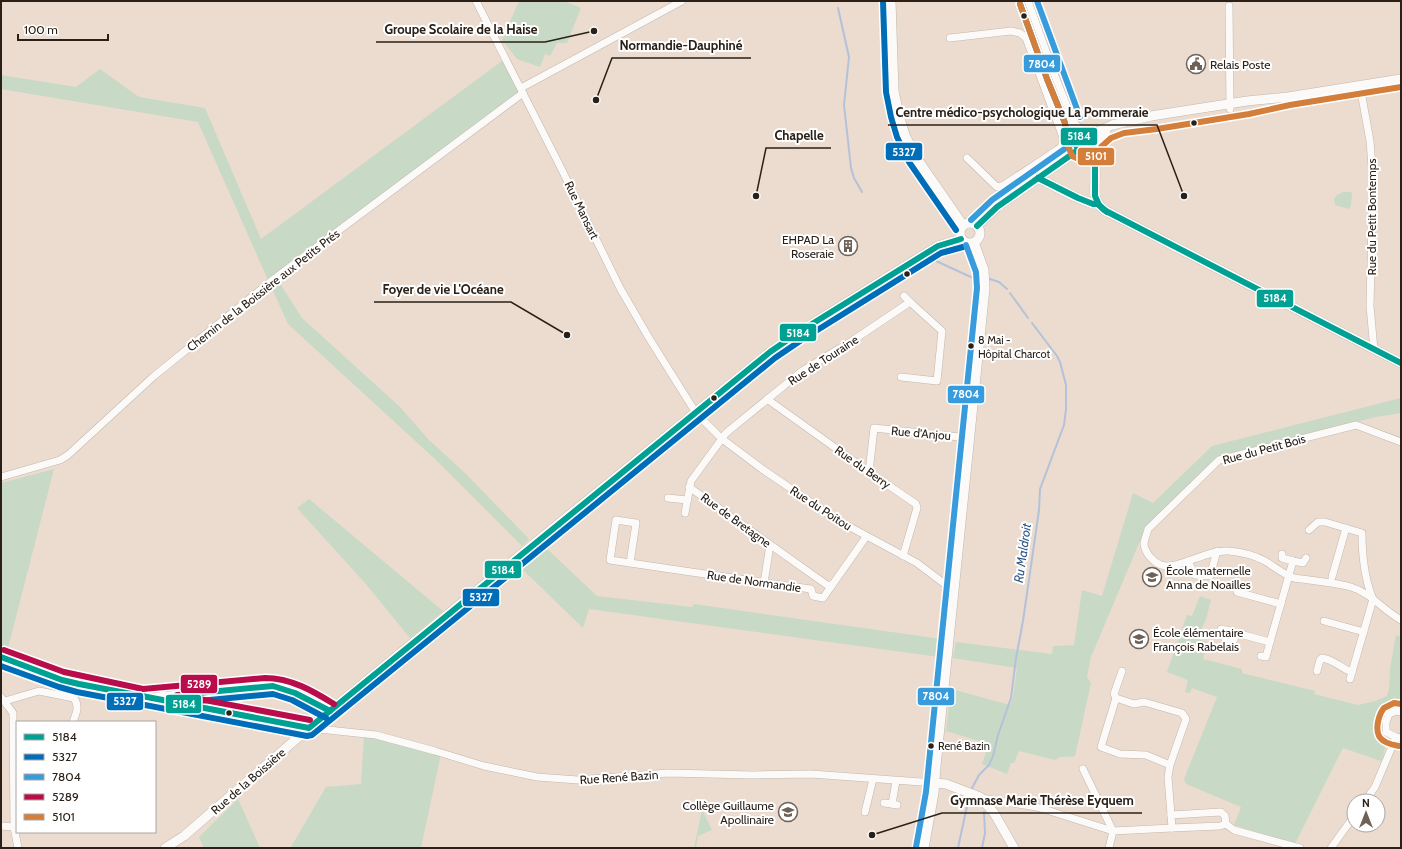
<svg xmlns="http://www.w3.org/2000/svg" width="1402" height="849" viewBox="0 0 1402 849" font-family="Cabin,sans-serif">
	<rect width="100%" height="100%" fill="#ebdccf"/>
	<g fill="#c8d9c6">
		<polygon points="519,1 564,1 581,8 567,43 557,43 550,56 545,54 540,67 517,59 502,40"/>
		<polygon points="506,58 523,93 277,274 268,280 198,122 1,89 1,75 76,87 100,69 139,97 205,108 261,239"/>
		<polygon points="1343,192 1350,192 1352,193 1351,205 1349,209 1335,205 1334,199 1337,195"/>
		<polygon points="277,279 302,318 400,407 428,439 466,474 529,539 522,546 436,460 288,324 270,284"/>
		<path d="M 1401,398 L 1401,413 L 1376,417 L 1219,456 L 1215,460 L 1145,529 L 1091,657 L 1087,677 L 1091,683 L 1075,756 C 1067,759 1064,754 1055,760 L 1019,751 L 1014,763 L 1011,763 L 1007,774 L 982,764 L 989,744 L 946,731 L 951,689 L 1010,705 L 1013,697 L 1017,668 L 953,658 L 956,642 L 1052,654 L 1053,646 L 1074,645 L 1082,590 L 1102,596 L 1133,493 L 1153,503 L 1212,446 Z"/>
		<polygon points="54,469 7,652 1,649 1,483"/>
		<polygon points="309,499 443,611 410,638 365,583 297,508"/>
		<polygon points="543,545 597,596 692,607 694,604 941,639 939,657 589,609 583,628 518,565"/>
		<path d="M 1200,596 L 1211,600 L 1206,619 L 1197,639 L 1207,642 L 1203,659 L 1242,669 L 1242,673 L 1315,691 L 1314,694 L 1358,705 L 1375,701 L 1387,696 L 1389,689 L 1390,669 L 1396,635 L 1401,637 L 1401,697 C 1397,703 1389,706 1385,712 C 1374,728 1392,740 1381,761 L 1343,748 L 1295,844 L 1234,825 L 1241,807 L 1186,784 L 1184,779 L 1217,697 L 1192,688 L 1190,693 L 1185,692 L 1188,680 L 1167,672 L 1187,615 L 1192,616 Z"/>
		<polygon points="364,736 376,737 441,754 421,848 289,848 291,847 326,787 361,784"/>
		<polygon points="238,799 260,848 204,848 199,837"/>
		<polygon points="702,809 712,830 698,836 696,848 694,848"/>
	</g>
	<g fill="none" stroke-linecap="round" stroke-linejoin="round">
		<g stroke="#b3c2d9" stroke-width="2">
			<polyline points="838,8 849,57 844,105 851,168 854,178 862,192"/>
			<polyline points="934,260 973,278"/>
			<polyline points="990,279 999,282 1007,289"/>
			<polyline points="1010,293 1028,318"/>
			<polyline points="971,790 979,775 989,765 993,756 998,735 1011,698 1016,658 1023,621 1039,510 1040,489 1064,425 1066,409 1066,385 1060,362 1057,356 1032,323"/>
			<polyline points="958,848 969,797"/>
			<polyline points="982,848 985,833 984,812"/>
		</g>
		<defs>
			<g id="street">
				<polyline points="476,1 561,168 620,288 649,338 696,413 721,438 762,469 837,520 917,563 954,591"/>
				<polyline points="1028,1 1055,76 1073,121 1076,141"/>
				<polyline points="1229,6 1230,109"/>
				<polyline points="950,38 1011,31 1020,33 1026,38 1064,140 1061,147 1057,150 1004,185 997,187 967,158"/>
				<polyline points="1360,86 1370,141 1373,179 1370,306 1374,350"/>
				<polyline points="521,88 682,1"/>
				<polyline points="1073,121 1084,134"/>
				<polyline points="904,296 910,302"/>
				<polyline points="767,399 869,472 916,504 917,508 903,556"/>
				<path d="M 1401,442 L 1356,425 L 1219,460 L 1148,529 C 1147,534 1144,540 1144,544 C 1145,553 1153,562 1161,565 C 1176,571 1208,549 1228,551 C 1241,552 1254,555 1265,561 C 1275,567 1284,575 1294,578 C 1299,579 1305,579 1309,580 C 1323,582 1338,583 1351,587 C 1371,593 1383,610 1401,620"/>
				<polyline points="869,472 874,428 969,438"/>
				<polyline points="1,477 60,460 68,455 154,376 275,278 523,93"/>
				<polyline points="689,487 827,585 832,585"/>
				<polyline points="668,498 687,500"/>
				<polyline points="685,513 691,481 726,433 802,371 852,341 910,302 942,331 937,381 901,377"/>
				<path d="M 1309,530 L 1318,522 L 1325,522 L 1362,533 C 1362,555 1364,576 1372,597"/>
				<polyline points="1188,561 1195,575 1210,576 1217,551"/>
				<polyline points="1293,561 1303,563 1306,558"/>
				<path d="M 630,563 L 636,523 L 616,520 L 610,560 C 677,570 744,580 811,589 L 813,596 L 823,598 L 866,537"/>
				<polyline points="1332,577 1346,528"/>
				<polyline points="764,583 770,545"/>
				<polyline points="1237,592 1281,604"/>
				<polyline points="1324,621 1364,632"/>
				<polyline points="1221,629 1270,642 1293,561 1282,558 1282,554"/>
				<path d="M 1227,630 L 1225,639 L 1227,641 C 1234,644 1235,639 1236,633"/>
				<polyline points="1261,656 1266,657 1270,642"/>
				<polyline points="1,657 62,680 79,684 309,728 376,735 435,751 484,766 537,777 578,780 668,773 752,775 811,774 935,783"/>
				<path d="M 1317,671 L 1320,660 L 1322,658 C 1333,659 1342,669 1352,672"/>
				<polyline points="1350,679 1373,599"/>
				<path d="M 157,696 L 273,686 C 293,689 313,701 330,711"/>
				<polyline points="1,697 13,713 14,827 18,848"/>
				<polyline points="1116,698 1114,694 1122,671"/>
				<path d="M 5,701 L 39,691 L 74,698 C 80,707 76,713 73,722"/>
				<polyline points="1401,712 1396,711 1389,714 1386,722 1386,732 1396,737 1401,738"/>
				<polyline points="1170,765 1146,755 1120,754 1101,747 1116,698 1134,704 1144,702 1182,713 1186,719 1170,765 1168,777 1171,815"/>
				<polyline points="1083,769 1113,831"/>
				<polyline points="896,781 892,804 897,805"/>
				<polyline points="981,798 1037,807 1113,831 1172,828"/>
				<polyline points="1365,801 1375,787 1396,737"/>
				<polyline points="884,803 892,804"/>
				<polyline points="865,812 873,779"/>
				<polygon points="1221,812 1225,816 1226,824 1220,826 1172,828 1171,815"/>
				<polyline points="1226,824 1234,830 1300,848"/>
				<polyline points="1,826 14,827"/>
				<polyline points="1109,848 1113,831"/>
				<polyline points="1331,848 1354,816"/>
			</g>
			<g id="secondary">
				<polyline points="891,1 894,91 899,115 905,135 916,157 963,225"/>
				<circle cx="1085" cy="143" r="9"/>
				<polyline points="1090,135 1112,125 1151,116 1247,101 1288,97 1401,79"/>
				<polyline points="1094,142 1106,132"/>
				<path d="M 1091,150 C 1092,156 1095,162 1095,168 C 1097,186 1089,196 1104,210 L 1401,363"/>
				<path d="M 1038,178 C 1049,183 1088,206 1098,204"/>
				<circle cx="970" cy="233" r="10"/>
				<polyline points="977,226 997,207 1078,150"/>
				<polyline points="935,783 946,784 980,797 994,813 1014,848"/>
				<polyline points="165,848 184,836 309,728 536,542 770,352 799,332 920,257 938,246 961,239"/>
				<polyline points="924,848 934,793 936,766 985,288 984,270 974,242"/>
			</g>
		</defs>
		<use href="#street" stroke="#c2b7ac" stroke-width="8"/>
		<use href="#secondary" stroke="#c2b7ac" stroke-width="10"/>
		<use href="#street" stroke="#fcfaf8" stroke-width="7"/>
		<use href="#secondary" stroke="#fcfaf8" stroke-width="9"/>
		<defs>
			<g id="bus-1">
				<polyline points="1038,178 1078,198 1093,204 1098,204 1107,212"/>
				<path d="M 977,226 L 997,207 L 1078,150 L 1076,145 L 1078,137 C 1085,132 1090,135 1094,142 L 1091,151 L 1095,167 L 1095,196 L 1099,205 L 1104,210 L 1401,363"/>
				<polyline points="1,657 62,680 79,684 309,728 770,352 799,332 938,246 961,239"/>
				<polyline points="177,695 273,686 295,693 330,711"/>
			</g>
			<g id="bus-2">
				<polyline points="883,1 886,92 891,117 897,137 909,162 956,230"/>
				<polyline points="1,666 59,687 77,692 307,736 312,735 775,358 803,339 941,253 963,247"/>
				<polyline points="178,703 273,694 292,700 326,718"/>
			</g>
			<g id="bus-3">
				<polyline points="1037,1 1080,117"/>
				<polyline points="1020,4 1047,79 1065,123"/>
				<polyline points="971,220 992,200 1073,143"/>
				<polyline points="916,847 926,792 977,288 976,272 966,245"/>
			</g>
			<g id="bus-4">
				<path d="M 4,650 L 64,672 L 143,689 L 265,678 C 291,678 313,691 334,704"/>
				<polyline points="178,695 310,720"/>
			</g>
			<g id="bus-5">
				<polyline points="1020,4 1047,79 1065,123 1069,148 1072,156 1081,160 1088,160 1095,157 1098,154 1101,147 1111,138 1124,133 1157,129 1249,114 1290,105 1401,87"/>
				<path d="M 1399,746 C 1393,745 1382,742 1379,736 C 1375,728 1379,714 1384,708 L 1394,703 L 1401,704"/>
			</g>
		</defs>
		<use href="#bus-1" stroke="#fff" stroke-width="9"/>
		<use href="#bus-2" stroke="#fff" stroke-width="9"/>
		<use href="#bus-3" stroke="#fff" stroke-width="9"/>
		<use href="#bus-4" stroke="#fff" stroke-width="9"/>
		<use href="#bus-5" stroke="#fff" stroke-width="9"/>
		<use href="#bus-1" stroke="#00a092" stroke-width="6"/>
		<use href="#bus-2" stroke="#006db8" stroke-width="6"/>
		<use href="#bus-3" stroke="#389cdc" stroke-width="6"/>
		<use href="#bus-4" stroke="#b80c4b" stroke-width="6"/>
		<use href="#bus-5" stroke="#d47e3c" stroke-width="6"/>
	</g>
	<defs>
		<symbol id="civic-ring" viewBox="-11 -11 22 22"><circle r="9.5" fill="#fff" stroke="#6e6258" stroke-width="1.5"/><path d="M-.6-6.5H3V-4.5H.6V-3L4-1V1h2V6H-6V1h2V-1L-.6-3ZM-1.2 2.5V6h2.4V2.5Z" fill="#6e6258"/></symbol>
		<symbol id="building-ring" viewBox="-11 -11 22 22"><circle r="9.5" fill="#fff" stroke="#6e6258" stroke-width="1.5"/><path d="M-4-6H4V6H1V3H-1V6H-4ZM-2.5-4.3h1.7v1.8h-1.7ZM.8-4.3h1.7v1.8H.8ZM-2.5-1h1.7V.8h-1.7ZM.8-1h1.7V.8H.8Z" fill="#6e6258"/></symbol>
		<symbol id="school-ring" viewBox="-11 -11 22 22"><circle r="9.5" fill="#fff" stroke="#6e6258" stroke-width="1.5"/><path d="M0-5L7-2L0 1L-7-2ZM-4 1L0 2.5L4 1V4Q0 6-4 4Z" fill="#6e6258"/></symbol>
	</defs>
	<g fill-rule="evenodd">
		<use href="#civic-ring" x="1185" y="53" width="22" height="22"/>
		<use href="#building-ring" x="837" y="235" width="22" height="22"/>
		<use href="#school-ring" x="1141" y="566" width="22" height="22"/>
		<use href="#school-ring" x="1128" y="628" width="22" height="22"/>
		<use href="#school-ring" x="777" y="801" width="22" height="22"/>
	</g>
	<g fill="#2a2018" stroke="#fff" stroke-width="1.5">
		<circle cx="1024" cy="16" r="3.5"/>
		<circle cx="1194" cy="123" r="3.5"/>
		<circle cx="907" cy="274" r="3.5"/>
		<circle cx="971" cy="346" r="3.5"/>
		<circle cx="714" cy="398" r="3.5"/>
		<circle cx="229" cy="713" r="3.5"/>
		<circle cx="931" cy="746" r="3.5"/>
	</g>
	<g text-anchor="middle" dominant-baseline="central" stroke-width="4" stroke-linejoin="round" paint-order="stroke">
		<g font-size="11" fill="#2a2018" stroke="#fff" text-anchor="start">
			<text x="978" y="340">8 Mai -<tspan x="978" dy="14">Hôpital Charcot</tspan></text>
			<text x="938" y="746">René Bazin</text>
		</g>
		<g font-size="12" fill="#2a2018" stroke="#fff" text-anchor="start">
			<text x="1210" y="64">Relais Poste</text>
			<text x="834" y="239" text-anchor="end">EHPAD La<tspan x="834" dy="14">Roseraie</tspan></text>
			<text x="1166" y="570">École maternelle<tspan x="1166" dy="14">Anna de Noailles</tspan></text>
			<text x="1153" y="632">École élémentaire<tspan x="1153" dy="14">François Rabelais</tspan></text>
			<text x="774" y="805" text-anchor="end">Collège Guillaume<tspan x="774" dy="14">Apollinaire</tspan></text>
		</g>
		<g font-size="12" fill="#2a2018" stroke="#fff">
			<text transform="translate(582 210) rotate(64)">Rue Mansart</text>
			<text transform="translate(1371 217) rotate(-90)">Rue du Petit Bontemps</text>
			<text transform="translate(263 290) rotate(-38)">Chemin de la Boissière aux Petits Prés</text>
			<text transform="translate(823 360) rotate(-33)">Rue de Touraine</text>
			<text transform="translate(921 433) rotate(5)">Rue d'Anjou</text>
			<text transform="translate(1264 449) rotate(-15)">Rue du Petit Bois</text>
			<text transform="translate(863 467) rotate(35)">Rue du Berry</text>
			<text transform="translate(821 508) rotate(33)">Rue du Poitou</text>
			<text transform="translate(736 520) rotate(36)">Rue de Bretagne</text>
			<text transform="translate(754 581) rotate(8)">Rue de Normandie</text>
			<text transform="translate(619 777) rotate(-4)">Rue René Bazin</text>
			<text transform="translate(248 781) rotate(-41)">Rue de la Boissière</text>
		</g>
		<g font-size="13" font-style="italic" fill="#315789" stroke="#fff">
			<text transform="translate(1022 553) rotate(-82)">Ru Maldroit</text>
		</g>
	</g>
	<path fill="none" stroke="#2a2018" stroke-width="1.5" d="M594 31L545 42H376M596 100L612 58H751M1184 196L1157 125H888M756 196L766 148H831M567 335L511 302H374M872 835L942 813H1142"/>
	<g fill="#2a2018" stroke="#fff" stroke-width="1.5">
		<circle cx="594" cy="31" r="4"/>
		<circle cx="596" cy="100" r="4"/>
		<circle cx="1184" cy="196" r="4"/>
		<circle cx="756" cy="196" r="4"/>
		<circle cx="567" cy="335" r="4"/>
		<circle cx="872" cy="835" r="4"/>
	</g>
	<g font-size="13" text-anchor="middle" font-weight="bold" fill="#2a2018" stroke="#fff" stroke-width="4" stroke-linejoin="round" paint-order="stroke">
		<text x="461" y="34">Groupe Scolaire de la Haise</text>
		<text x="681" y="50">Normandie-Dauphiné</text>
		<text x="1022" y="117">Centre médico-psychologique La Pommeraie</text>
		<text x="799" y="140">Chapelle</text>
		<text x="443" y="294">Foyer de vie L'Océane</text>
		<text x="1042" y="805">Gymnase Marie Thérèse Eyquem</text>
	</g>
	<g stroke="#fff" stroke-width="1.5">
		<rect x="1023" y="54" width="38" height="19" rx="4" fill="#389cdc"/>
		<rect x="1060" y="127" width="38" height="19" rx="4" fill="#00a092"/>
		<rect x="885" y="142" width="38" height="19" rx="4" fill="#006db8"/>
		<rect x="1077" y="147" width="38" height="19" rx="4" fill="#d47e3c"/>
		<rect x="1256" y="289" width="38" height="19" rx="4" fill="#00a092"/>
		<rect x="779" y="323" width="38" height="19" rx="4" fill="#00a092"/>
		<rect x="947" y="385" width="38" height="19" rx="4" fill="#389cdc"/>
		<rect x="484" y="560" width="38" height="19" rx="4" fill="#00a092"/>
		<rect x="462" y="588" width="38" height="19" rx="4" fill="#006db8"/>
		<rect x="180" y="674" width="38" height="20" rx="4" fill="#b80c4b"/>
		<rect x="917" y="687" width="38" height="19" rx="4" fill="#389cdc"/>
		<rect x="106" y="692" width="38" height="19" rx="4" fill="#006db8"/>
		<rect x="165" y="694" width="37" height="20" rx="4" fill="#00a092"/>
	</g>
	<g font-size="11" text-anchor="middle" font-weight="bold" fill="#fff">
		<text x="1042" y="68">7804</text>
		<text x="1079" y="140">5184</text>
		<text x="904" y="156">5327</text>
		<text x="1096" y="160">5101</text>
		<text x="1275" y="302">5184</text>
		<text x="798" y="337">5184</text>
		<text x="966" y="398">7804</text>
		<text x="503" y="574">5184</text>
		<text x="481" y="601">5327</text>
		<text x="199" y="688">5289</text>
		<text x="936" y="700">7804</text>
		<text x="125" y="705">5327</text>
		<text x="184" y="708">5184</text>
	</g>
	<rect width="1402" height="849" fill="none" stroke="#2a2018" stroke-width="4"/>
	<rect x="16" y="721" width="140" height="112" fill="#ffffff" stroke="#aaa6a3"/>
	<rect x="24" y="734" width="20" height="6" fill="#00a092" stroke="#aaa6a3"/>
	<text x="52" y="741" font-size="12" fill="#2a2018">5184</text>
	<rect x="24" y="754" width="20" height="6" fill="#006db8" stroke="#aaa6a3"/>
	<text x="52" y="761" font-size="12" fill="#2a2018">5327</text>
	<rect x="24" y="774" width="20" height="6" fill="#389cdc" stroke="#aaa6a3"/>
	<text x="52" y="781" font-size="12" fill="#2a2018">7804</text>
	<rect x="24" y="794" width="20" height="6" fill="#b80c4b" stroke="#aaa6a3"/>
	<text x="52" y="801" font-size="12" fill="#2a2018">5289</text>
	<rect x="24" y="814" width="20" height="6" fill="#d47e3c" stroke="#aaa6a3"/>
	<text x="52" y="821" font-size="12" fill="#2a2018">5101</text>
	<g transform="translate(1366 813)"><circle r="19" fill="#ffffff" stroke="#aaa6a3"/>
	<path d="M0-3L7 15L0 10L-7 15Z" fill="#6e6258"/>
	<text y="-6" font-size="11" font-weight="bold" text-anchor="middle" fill="#2a2018">N</text>
	</g>
	<path d="M18 34v6h90v-6" fill="none" stroke="#2a2018" stroke-width="2"/>
	<text x="24" y="34" font-size="12" fill="#2a2018" stroke="#ffffff" stroke-width="3" paint-order="stroke">100 m</text>
</svg>
